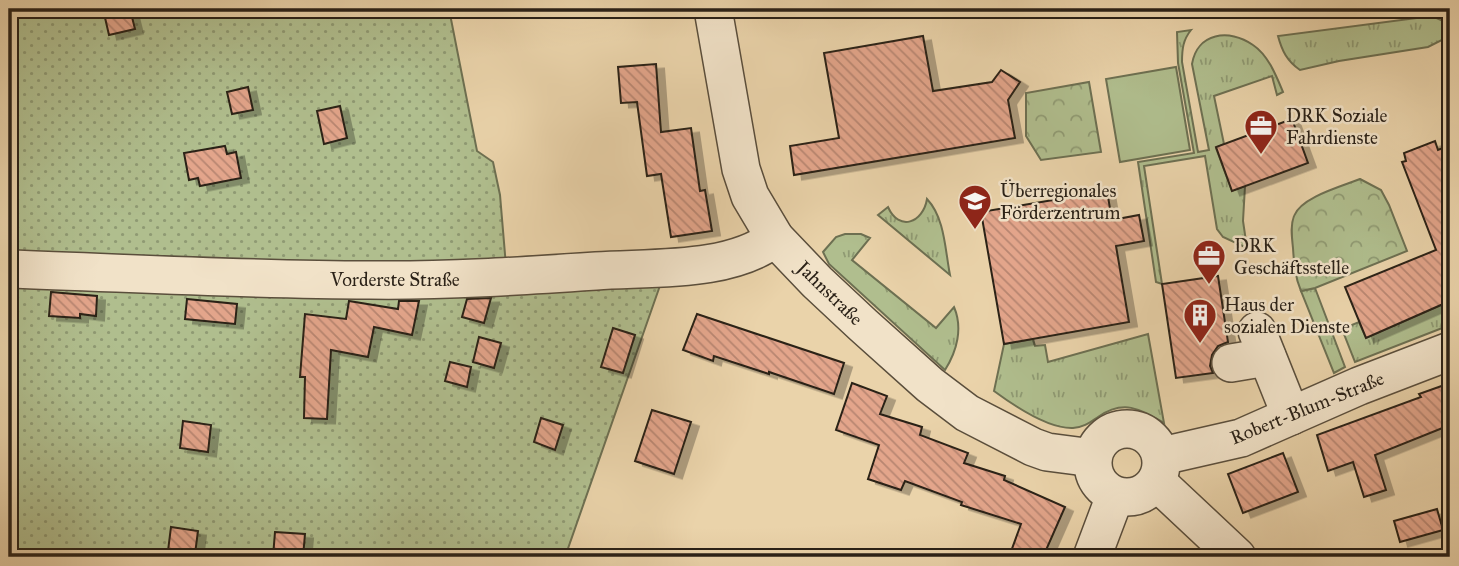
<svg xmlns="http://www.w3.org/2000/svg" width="1459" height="566" viewBox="0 0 1459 566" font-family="'IM FELL Great Primer',serif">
	<defs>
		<pattern id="grass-tufts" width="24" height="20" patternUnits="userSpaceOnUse" patternTransform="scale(1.75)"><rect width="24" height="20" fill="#b0be8e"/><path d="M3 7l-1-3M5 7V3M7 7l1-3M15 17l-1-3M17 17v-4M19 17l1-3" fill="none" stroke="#8f9a73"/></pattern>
		<pattern id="park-crowns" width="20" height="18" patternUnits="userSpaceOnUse" patternTransform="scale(1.75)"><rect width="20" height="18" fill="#b0be8e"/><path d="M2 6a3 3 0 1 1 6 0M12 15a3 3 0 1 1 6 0" fill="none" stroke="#8f9a73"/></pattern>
		<pattern id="garden-dots" width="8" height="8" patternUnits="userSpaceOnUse" patternTransform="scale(1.75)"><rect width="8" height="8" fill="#b0be8e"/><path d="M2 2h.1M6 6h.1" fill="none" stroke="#8f9a73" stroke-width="1.8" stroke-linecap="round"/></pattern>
		<pattern id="building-back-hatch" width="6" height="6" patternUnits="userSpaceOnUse" patternTransform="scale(1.75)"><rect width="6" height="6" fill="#e3a58b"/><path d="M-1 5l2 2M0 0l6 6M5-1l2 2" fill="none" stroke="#b88671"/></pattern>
		<filter id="shadow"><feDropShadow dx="8" dy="4.5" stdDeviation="0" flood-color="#0004"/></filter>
	</defs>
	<rect width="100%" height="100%" fill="#ead3aa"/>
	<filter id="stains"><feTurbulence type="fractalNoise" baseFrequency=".00286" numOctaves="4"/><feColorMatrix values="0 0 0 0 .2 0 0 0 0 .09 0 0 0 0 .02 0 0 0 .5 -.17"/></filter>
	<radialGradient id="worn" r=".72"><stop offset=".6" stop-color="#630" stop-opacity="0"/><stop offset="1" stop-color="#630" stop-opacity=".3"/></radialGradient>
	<g fill="url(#grass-tufts)" stroke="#6d7052" stroke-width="2">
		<path d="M 1432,16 L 1450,24 L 1450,36 L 1428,47 L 1339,61 L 1300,70 C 1287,61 1282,51 1278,36 Z"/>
		<path d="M 1191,30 C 1183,40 1182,49 1182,62 L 1198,152 L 1209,150 L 1192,64 C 1197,33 1229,28 1253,45 C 1268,55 1276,75 1283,92 L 1277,95 L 1272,76 L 1214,96 L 1224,144 L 1216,148 L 1232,191 L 1245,186 L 1243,221 L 1247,248 L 1223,237 L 1217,229 L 1205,156 L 1144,166 L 1162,284 L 1156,282 L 1138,162 L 1194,153 L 1178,63 L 1177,32 Z"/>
		<path d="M 927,199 C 945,218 945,250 950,275 L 878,215 L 888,207 C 899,232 923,223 927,199 Z"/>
		<path d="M 845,234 L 861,234 L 870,238 L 852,260 L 936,328 L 954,307 C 963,328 957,351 945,370 L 829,264 L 823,252 L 836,237 Z"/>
		<polygon points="1315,288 1345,367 1334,373 1301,291"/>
		<polygon points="1450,301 1450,325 1355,362 1342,329 1359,322 1366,338"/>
		<path d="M 1148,334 L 1164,423 C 1140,409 1124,399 1098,417 C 1089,423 1084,427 1073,428 C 1049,429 1013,405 994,391 L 1004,344 L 1033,339 L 1035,346 L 1045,345 L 1048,362 Z"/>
	</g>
	<g fill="url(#park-crowns)" stroke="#6d7052" stroke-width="2">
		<polygon points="1089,82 1101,152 1041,160 1026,136 1026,93"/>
		<path d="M 1360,179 L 1381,190 L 1389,205 L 1407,251 L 1315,288 L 1301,291 C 1295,277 1294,264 1293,248 C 1292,238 1290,226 1294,216 C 1301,197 1343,186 1360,179 Z"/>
	</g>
	<polygon fill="url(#garden-dots)" stroke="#6d7052" stroke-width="2" points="9,9 449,9 477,151 493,162 500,195 506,266 663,277 565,557 9,557"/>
	<polygon fill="#b0be8e" stroke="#6d7052" stroke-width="2" points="1176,67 1190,150 1120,162 1106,79"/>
	<g fill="url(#building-back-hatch)" stroke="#2a2117" stroke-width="2" filter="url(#shadow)">
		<polygon points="103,9 130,9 135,29 109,35"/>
		<polygon points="923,36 933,91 992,82 1001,70 1020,82 1008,100 1015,138 794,175 790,146 839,138 824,53"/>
		<polygon points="656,64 661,132 691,128 700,191 705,190 712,231 671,237 661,174 647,176 637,102 621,103 618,67"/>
		<polygon points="248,87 253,110 232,114 227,92"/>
		<polygon points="340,106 347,138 324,144 317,111"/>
		<polygon points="1292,119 1308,163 1232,191 1216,147"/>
		<polygon points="1435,141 1438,150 1450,145 1450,301 1366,338 1345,287 1436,250 1402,162 1406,161 1404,153"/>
		<polygon points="225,146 227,154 236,152 241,178 200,186 198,178 189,180 184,153"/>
		<polygon points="1107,191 1112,220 1139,215 1144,241 1116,246 1129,322 1004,344 981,212"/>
		<polygon points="1218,276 1228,342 1218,346 1212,355 1210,366 1213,373 1176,378 1162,284"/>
		<polygon points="51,292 97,296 96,316 80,314 80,318 49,316"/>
		<polygon points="491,298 484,323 462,317 467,299"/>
		<polygon points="187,299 237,304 235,324 185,319"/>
		<polygon points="349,301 398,309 399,301 419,301 412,335 374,327 368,357 331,350 327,419 304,418 305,377 300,377 305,314 346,319"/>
		<polygon points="697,314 844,363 834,394 769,372 769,374 714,356 713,361 683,350"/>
		<polygon points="613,328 635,335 623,373 601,367"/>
		<polygon points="479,337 501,343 494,368 473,362"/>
		<polygon points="450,362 471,367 467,387 445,381"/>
		<polygon points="852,383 887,396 880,414 922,427 920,435 968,453 964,463 1005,476 1004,480 1065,507 1043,557 1009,557 1021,524 961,505 962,502 905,481 901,490 868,479 879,445 836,430"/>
		<polygon points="1450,383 1450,425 1375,455 1386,490 1364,497 1353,462 1328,471 1317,435 1421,397 1419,394"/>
		<polygon points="652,410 691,422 674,474 635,461"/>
		<polygon points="541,418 563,425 555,450 534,442"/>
		<polygon points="183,421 211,425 208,452 180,448"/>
		<polygon points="1283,453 1298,492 1243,513 1228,474"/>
		<polygon points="1437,509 1443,530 1400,542 1394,521"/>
		<polygon points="171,527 198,531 195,554 168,551"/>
		<polygon points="275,532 305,534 303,557 273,557"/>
	</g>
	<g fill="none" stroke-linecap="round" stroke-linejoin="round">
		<defs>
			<g id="minor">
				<polyline points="713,9 741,169 750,196 775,238 817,282 863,325 930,385 967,413 1033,447 1047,452 1093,458"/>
				<path d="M 9,269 C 129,273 249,280 369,280 C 445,281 521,276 596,271 C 652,267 730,273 775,238"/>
				<polyline points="1257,331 1291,416"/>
				<polyline points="1231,363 1267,357"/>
				<circle cx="1127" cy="463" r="34"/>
				<polyline points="1162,456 1241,438 1359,386 1450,351"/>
				<polyline points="1157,482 1237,557"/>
				<polyline points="1092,557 1115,496"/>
			</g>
		</defs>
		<use href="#minor" stroke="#5a4e3c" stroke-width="40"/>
		<use href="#minor" stroke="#f1e2c8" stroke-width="37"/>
	</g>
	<defs>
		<symbol id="office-pin" viewBox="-11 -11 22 30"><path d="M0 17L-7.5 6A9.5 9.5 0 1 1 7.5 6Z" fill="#8f2418" stroke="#f1e2c8"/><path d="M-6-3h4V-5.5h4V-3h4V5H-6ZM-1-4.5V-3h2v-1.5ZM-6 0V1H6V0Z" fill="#fff"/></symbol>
		<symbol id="school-pin" viewBox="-11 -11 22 30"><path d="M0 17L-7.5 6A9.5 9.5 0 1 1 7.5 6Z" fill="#8f2418" stroke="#f1e2c8"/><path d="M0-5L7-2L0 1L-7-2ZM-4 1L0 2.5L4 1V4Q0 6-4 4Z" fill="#fff"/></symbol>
		<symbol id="building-pin" viewBox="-11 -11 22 30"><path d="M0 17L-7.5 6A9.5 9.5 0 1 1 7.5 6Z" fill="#8f2418" stroke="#f1e2c8"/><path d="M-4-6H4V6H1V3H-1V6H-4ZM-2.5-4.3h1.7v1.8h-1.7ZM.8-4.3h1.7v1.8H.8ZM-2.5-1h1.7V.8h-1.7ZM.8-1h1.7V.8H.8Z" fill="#fff"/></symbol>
	</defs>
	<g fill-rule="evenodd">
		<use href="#office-pin" x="1242" y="107" width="38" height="52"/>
		<use href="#school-pin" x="956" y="182" width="38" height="52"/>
		<use href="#office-pin" x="1190" y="237" width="38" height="52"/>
		<use href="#building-pin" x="1181" y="296" width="38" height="52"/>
	</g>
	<g text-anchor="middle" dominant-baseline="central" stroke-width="5" stroke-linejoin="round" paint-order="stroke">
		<g font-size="19" fill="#2a2117" stroke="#f1e2c8" text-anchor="start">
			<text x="1286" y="115">DRK Soziale<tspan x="1286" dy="22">Fahrdienste</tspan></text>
			<text x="1000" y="190">Überregionales<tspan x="1000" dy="22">Förderzentrum</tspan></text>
			<text x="1234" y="245">DRK<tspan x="1234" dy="22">Geschäftsstelle</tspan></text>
			<text x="1224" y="304">Haus der<tspan x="1224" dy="22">sozialen Dienste</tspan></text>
		</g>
		<g font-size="19" fill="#2a2117" stroke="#f1e2c8">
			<text x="395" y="279">Vorderste Straße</text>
			<text transform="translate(830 293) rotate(44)">Jahnstraße</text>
			<text transform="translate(1307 408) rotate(-22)">Robert-Blum-Straße</text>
		</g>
	</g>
	<rect width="1459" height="566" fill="none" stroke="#ead3aa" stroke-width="35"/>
	<rect x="10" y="10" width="1438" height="545" fill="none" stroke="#2a2117" stroke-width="3.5"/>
	<rect x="18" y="18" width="1424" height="531" fill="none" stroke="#2a2117" stroke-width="2"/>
	<rect width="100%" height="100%" filter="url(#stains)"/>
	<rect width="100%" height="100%" fill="url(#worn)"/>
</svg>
